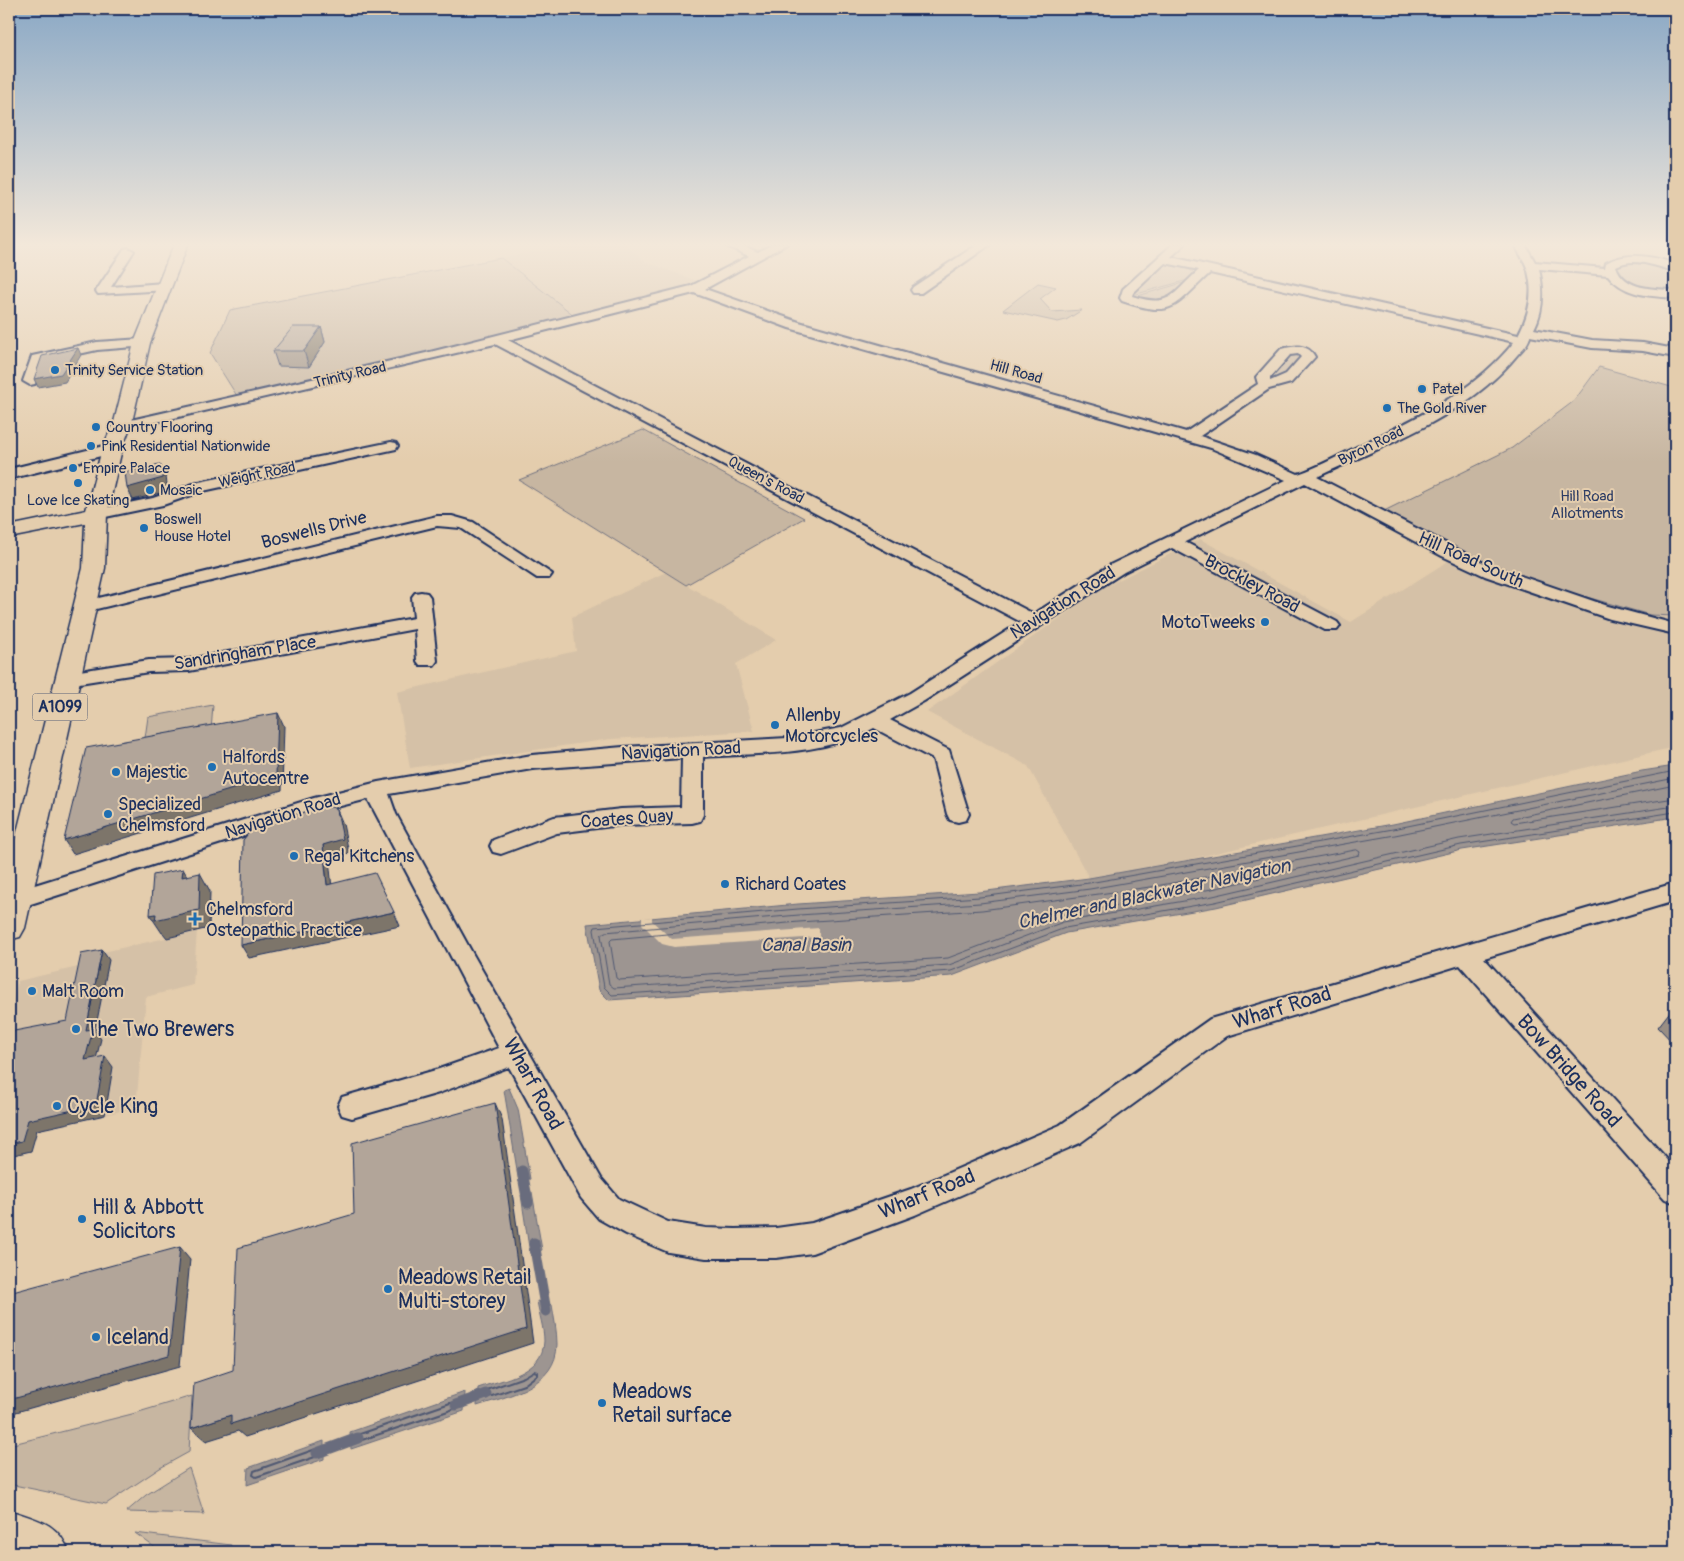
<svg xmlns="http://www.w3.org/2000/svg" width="1684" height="1561" viewBox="0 0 1684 1561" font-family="Pangolin,sans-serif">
	<rect width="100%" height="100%" fill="#e4cdad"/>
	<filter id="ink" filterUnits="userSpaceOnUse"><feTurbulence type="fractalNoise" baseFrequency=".02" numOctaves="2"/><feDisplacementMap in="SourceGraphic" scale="10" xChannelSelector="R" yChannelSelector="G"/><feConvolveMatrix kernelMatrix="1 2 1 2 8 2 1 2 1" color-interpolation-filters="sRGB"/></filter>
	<g filter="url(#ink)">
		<g fill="#d5c1a7">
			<polygon points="576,244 630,244 625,245 646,262 697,281 670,291 575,316 501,258"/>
			<polygon points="1200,539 1351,622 1461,553 1498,569 1569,592 1650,615 1675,616 1675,747 1147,869 1089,878 1028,766 927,712 1099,590"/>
			<polygon points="666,572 776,640 736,664 754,731 611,739 410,768 397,692 576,651 572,617"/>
			<polygon points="197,931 193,985 146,997 136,1107 105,1115 111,1078 9,1094 9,1014 18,981 78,967 81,957"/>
		</g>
		<g fill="#c7b6a1" stroke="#717280">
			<polygon points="501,258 575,316 484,341 237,396 210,353 230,310"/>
			<polygon points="1623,263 1655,265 1675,272 1675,292 1644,288 1622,280 1616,268"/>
			<polygon points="1169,264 1188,268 1194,273 1188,280 1133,295 1134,290 1161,265"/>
			<path d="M 1186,282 C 1168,301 1159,306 1134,297 Z"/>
			<polygon points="1038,283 1056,287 1040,299 1052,312 1082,310 1066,320 1058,322 1003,310"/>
			<polygon points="1290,353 1301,354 1303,356 1281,381 1277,383 1268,381"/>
			<polygon points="1599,367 1675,388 1675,616 1650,615 1569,592 1498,569 1461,553 1382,512 1512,448 1574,401"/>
			<polygon points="643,430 804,518 686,585 519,480"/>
			<polygon points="213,705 211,731 143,752 148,717"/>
			<polygon points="192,1396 189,1452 160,1468 106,1504 9,1484 9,1445 132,1414"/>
			<polygon points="189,1468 204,1514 126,1512 146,1495"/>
			<polygon points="135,1533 231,1545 229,1552 161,1552"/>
		</g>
		<g fill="#9d9591" stroke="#696c7d">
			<polygon points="1675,766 1675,817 1462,850 1216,907 1066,933 952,976 609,1000 599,990 587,924 798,904 979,892 1089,878 1393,824 1642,771"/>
			<polygon points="509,1088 518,1109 530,1179 519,1182 504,1090"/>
			<polygon points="532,1192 542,1250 530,1254 521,1195"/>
			<path d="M 537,1301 L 552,1305 C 554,1318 557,1331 557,1344 C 557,1386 508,1396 477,1406 L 478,1388 C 503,1379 543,1374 544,1341 C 544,1328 539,1314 537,1301 Z"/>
			<polygon points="465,1392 464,1411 351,1449 350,1432"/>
			<polygon points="324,1441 324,1459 247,1485 248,1468"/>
		</g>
		<polygon fill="#e4cdad" points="652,917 652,921 672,939 819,928 819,937 674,947 662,944 642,924 642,918"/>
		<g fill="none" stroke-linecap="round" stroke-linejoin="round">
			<g stroke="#4f5872" stroke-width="1">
				<polyline points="1675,771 1393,829 1089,883 980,897 798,909 595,927 594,930 604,987 612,995 951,971 1065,928 1215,902 1461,845 1675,812"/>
				<polyline points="1675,778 1395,835 1090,889 980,903 799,915 605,932 601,935 609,984 614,988 949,965 1063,922 1213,896 1459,839 1675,806"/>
				<polyline points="1675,785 1513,818 1511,821 1514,823 1675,798"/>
				<polygon points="1357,850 1360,852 1359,855 1212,889 1062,915 948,958 619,980 616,978 610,941 612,939 799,922 982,910 1150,887"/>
			</g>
			<g stroke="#4f5872" stroke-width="2">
				<polygon points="534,1371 537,1372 537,1375 524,1385 486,1398 483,1397 484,1391 524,1377"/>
				<polygon points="456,1401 459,1403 457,1408 359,1441 356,1440 357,1435"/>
				<polygon points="316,1449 319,1451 318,1456 256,1477 253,1475 254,1471"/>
			</g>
			<g stroke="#696c7d" stroke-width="11">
				<polyline points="522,1171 528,1203"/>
				<polyline points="534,1243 546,1311"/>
				<polyline points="456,1405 486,1394"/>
				<polyline points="317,1453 358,1438"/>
			</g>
			<defs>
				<g id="minor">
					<path d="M 725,244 L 739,244 L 758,252 L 773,244 L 787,244 L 705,289 L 799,322 L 1186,432 L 1258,384 L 1256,377 L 1281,349 C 1294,346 1308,343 1315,357 L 1291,383 L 1269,389 L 1200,436 L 1256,455 L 1298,474 C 1322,466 1345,452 1367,442 C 1422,415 1475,391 1514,342 L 1210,273 C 1172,308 1174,318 1122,301 L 1120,298 L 1123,289 L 1173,244 L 1185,244 L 1171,257 L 1518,335 C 1529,315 1534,294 1528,271 C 1526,262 1518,253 1515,244 L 1525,244 L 1535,262 L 1605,268 L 1606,263 C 1627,251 1653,256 1675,264 L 1675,271 C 1657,267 1635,256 1616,266 C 1624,290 1654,289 1675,290 L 1675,298 C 1651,296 1624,296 1608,275 L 1539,269 C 1544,290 1544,310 1534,329 L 1592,340 L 1643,343 L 1675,349 L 1675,357 L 1643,351 L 1592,348 L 1530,336 C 1529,343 1523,349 1518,354 C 1468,416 1387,444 1317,477 L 1486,564 L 1608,606 L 1675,624 L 1675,634 L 1610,619 L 1485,576 L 1442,556 L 1305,483 L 1185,542 L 1337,622 L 1340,626 L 1337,630 L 1325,630 L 1172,548 L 1124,572 L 924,701 L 890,720 L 949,750 L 969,814 L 966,820 L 958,822 L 950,820 L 947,814 L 933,759 L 874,728 C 822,756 761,753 703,757 L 703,815 L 700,821 L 692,823 L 621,825 L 557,833 L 501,854 L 493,852 L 490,846 L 493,840 L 554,817 L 621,809 L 681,807 L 682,758 L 532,769 L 389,794 L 396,814 L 470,949 L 601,1178 L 619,1199 L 668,1222 L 706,1228 L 735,1229 L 776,1228 L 812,1223 L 911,1189 L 1060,1125 L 1210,1019 L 1675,883 L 1675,901 L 1484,958 L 1675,1168 L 1675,1203 L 1665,1199 L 1460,965 L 1227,1036 L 1080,1143 L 915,1215 L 812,1253 L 776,1258 L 706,1258 L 668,1252 L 626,1234 L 599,1219 L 581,1198 L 509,1067 L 439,1093 L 352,1118 L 342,1115 L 338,1106 L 342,1097 L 439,1069 L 499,1048 L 368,799 L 325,810 L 15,909 L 9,907 L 9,893 L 314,798 L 378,782 L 532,755 L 623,747 L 787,738 L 841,728 L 910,693 L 1021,622 L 495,344 L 122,430 L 115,426 L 122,422 L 426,353 L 691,286 L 749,256 L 726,246 ZM 1165,263 L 1199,270 C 1171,295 1171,308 1132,296 L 1133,293 ZM 694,293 L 789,328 L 1211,448 L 1286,480 L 1112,564 L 1034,614 L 508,340 ZM 1298,354 L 1301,357 L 1286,374 L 1270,381 L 1270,378 L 1290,355 Z"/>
					<polygon points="978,244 991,244 921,293 913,293 911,290 913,287"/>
					<polygon points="128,248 134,251 111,287 164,283 170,287 168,290 98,294 96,291 124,249"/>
					<polygon points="142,339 149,343 147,346 97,350 43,362 35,384 30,385 23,381 32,356 97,342"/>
					<polygon points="391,442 396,443 398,446 396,449 203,491 163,505 96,519 88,514 90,511 153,498 199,482"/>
					<polygon points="112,444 117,446 120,449 117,452 9,479 9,469"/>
					<polygon points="437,516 452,516 473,522 552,574 549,578 537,578 461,528 437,526 84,612 78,611 75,607 78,603"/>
					<polygon points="421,592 427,593 430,597 437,661 434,665 420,665 417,661 415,629 189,671 149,672 67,685 60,683 57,679 60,675 67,673 149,660 189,659 414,618 412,597 415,593"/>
				</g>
				<polygon id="secondary" points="174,244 188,244 150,343 132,422 122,449 107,514 103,518 96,520 89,518 85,514 102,449 114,422 134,343"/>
				<g id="primary">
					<polygon points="96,508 103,510 107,514 105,568 25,928 20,937 9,940 9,864 83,568 85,523 9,538 9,526"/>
					<path d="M 9,1510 C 37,1520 58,1522 69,1552 L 9,1552 Z"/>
				</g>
			</defs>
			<use href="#minor" stroke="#1b2f5e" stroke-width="4"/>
			<use href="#secondary" stroke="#1b2f5e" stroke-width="3"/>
			<use href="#primary" stroke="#1b2f5e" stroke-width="3"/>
			<use href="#minor" fill="#e4cdad" fill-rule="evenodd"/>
			<use href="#secondary" fill="#e4cdad" fill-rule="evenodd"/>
			<use href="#primary" fill="#e4cdad" fill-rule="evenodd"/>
		</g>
		<g fill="#998e84" stroke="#1b2f5e">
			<polygon points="321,327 325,342 309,367 278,366 273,351"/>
			<polygon points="1675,1008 1675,1045 1658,1027 1672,1009"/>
		</g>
		<g fill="#7d746b" stroke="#1b2f5e">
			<polygon points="321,327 325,342 309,367 304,351"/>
			<polygon points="78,348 81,355 65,382 38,387 34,379"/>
			<polygon points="160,464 166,477 168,491 133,500 127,488"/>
			<polygon points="278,713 284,726 282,790 73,854 64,840"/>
			<polygon points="337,810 343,824 349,853 329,859 333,898 327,885 323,845"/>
			<polygon points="183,869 193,886 182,877"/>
			<polygon points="200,873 210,891 209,928 167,938 163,933 162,933 150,915"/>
			<polygon points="394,912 400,926 249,958 241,945"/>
			<polygon points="102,950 109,960 95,1031 101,1039 93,1071 85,1060 86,1030"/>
			<polygon points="105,1056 113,1067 105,1115 37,1130 31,1151 9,1156 9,1144 28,1120"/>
			<polygon points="495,1103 502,1119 533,1343 245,1437 238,1431 206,1441 191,1428 231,1415"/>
			<polygon points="180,1247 190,1259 180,1366 9,1414 9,1400"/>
		</g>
		<g fill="#b2a599" stroke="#1b2f5e">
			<polygon points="293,327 321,327 304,351 273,351"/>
			<polygon points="78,348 61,374 34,379 42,356"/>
			<polygon points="160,464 163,478 127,488 125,472"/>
			<polygon points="278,713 276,776 64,840 86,748"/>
			<polygon points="324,807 332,807 337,810 343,839 323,845 327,885 375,873 394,912 241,945 243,840 255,825"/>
			<polygon points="183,869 182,877 200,873 199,910 155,920 156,914 150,915 153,875"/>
			<polygon points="102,950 86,1030 93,1029 85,1060 105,1056 96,1105 28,1120 22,1141 9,1144 9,1032 67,1021 81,954"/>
			<polygon points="495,1103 526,1329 231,1424 231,1415 191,1428 194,1383 233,1370 238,1248 354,1214 352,1143"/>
			<polygon points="180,1247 169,1355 9,1400 9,1293"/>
		</g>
	</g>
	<linearGradient id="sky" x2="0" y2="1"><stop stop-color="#8aa8c5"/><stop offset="0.53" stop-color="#f3e8da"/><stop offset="1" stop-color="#f3e8da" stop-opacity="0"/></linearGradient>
	<rect width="1684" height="462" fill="url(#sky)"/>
	<g fill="#1f6fb2" stroke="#e4cdad" stroke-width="2">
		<circle cx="55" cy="370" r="5"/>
		<circle cx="1422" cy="389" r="5"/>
		<circle cx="1387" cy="408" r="5"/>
		<circle cx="96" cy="427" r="5"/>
		<circle cx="91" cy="446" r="5"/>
		<circle cx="73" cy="468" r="5"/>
		<circle cx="78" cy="483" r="5"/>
		<circle cx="150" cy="490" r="5"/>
		<circle cx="144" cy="528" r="5"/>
		<circle cx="1265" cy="622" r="5"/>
		<circle cx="775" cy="725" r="5"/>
		<circle cx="212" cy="767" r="5"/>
		<circle cx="116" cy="772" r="5"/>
		<circle cx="108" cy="814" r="5"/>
		<circle cx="294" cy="856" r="5"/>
		<circle cx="725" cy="884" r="5"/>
		<path d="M192.5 911.5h5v5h5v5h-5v5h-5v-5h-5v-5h5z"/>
		<circle cx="32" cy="991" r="5"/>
		<circle cx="76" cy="1029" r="5"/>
		<circle cx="57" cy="1106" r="5"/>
		<circle cx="82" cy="1219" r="5"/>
		<circle cx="388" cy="1289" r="5"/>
		<circle cx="96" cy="1337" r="5"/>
		<circle cx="602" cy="1403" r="5"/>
	</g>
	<g text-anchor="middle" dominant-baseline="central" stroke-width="4" stroke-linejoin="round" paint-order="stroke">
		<g font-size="15" fill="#1b2f5e" stroke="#e4cdad" text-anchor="start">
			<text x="65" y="370">Trinity Service Station</text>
			<text x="1432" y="389">Patel</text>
			<text x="1397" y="408">The Gold River</text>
			<text x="106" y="427">Country Flooring</text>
			<text x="101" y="446">Pink Residential Nationwide</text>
			<text x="83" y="468">Empire Palace</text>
			<text x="160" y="490">Mosaic</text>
			<text x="78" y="500" text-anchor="middle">Love Ice Skating</text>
			<text x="154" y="519">Boswell<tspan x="154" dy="17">House Hotel</tspan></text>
		</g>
		<g font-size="15" fill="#1b2f5e" stroke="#e4cdad">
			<text transform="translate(1016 372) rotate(16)">Hill Road</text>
			<text transform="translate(350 375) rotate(-13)">Trinity Road</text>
			<text transform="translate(1371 446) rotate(-26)">Byron Road</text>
			<text transform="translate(257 475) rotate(-12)">Weight Road</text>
			<text transform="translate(766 480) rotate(28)">Queen's Road</text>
		</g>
		<g font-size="15" fill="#2c3c65" stroke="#e4cdad">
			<text x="1587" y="496">Hill Road<tspan x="1587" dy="17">Allotments</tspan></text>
		</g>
		<rect fill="#e4cdad" stroke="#575e76" stroke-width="1" x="32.5" y="693.5" width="55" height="27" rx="4"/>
		<g font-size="16" font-weight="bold" fill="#1b2f5e">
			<text x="60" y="707">A1099</text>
		</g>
		<g font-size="18" fill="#1b2f5e" stroke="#e4cdad">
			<text transform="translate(314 530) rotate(-14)">Boswells Drive</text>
			<text transform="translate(1471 560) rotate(24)">Hill Road South</text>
			<text transform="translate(1252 584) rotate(28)">Brockley Road</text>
			<text transform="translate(1063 603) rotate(-32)">Navigation Road</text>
			<text transform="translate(245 653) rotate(-9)">Sandringham Place</text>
			<text transform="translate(681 751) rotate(-3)">Navigation Road</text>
			<text transform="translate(283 816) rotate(-17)">Navigation Road</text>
			<text transform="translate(627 819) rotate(-4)">Coates Quay</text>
		</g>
		<g font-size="18" fill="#1b2f5e" stroke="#e4cdad" text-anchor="start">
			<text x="1255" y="622" text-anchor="end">MotoTweeks</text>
			<text x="785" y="715">Allenby<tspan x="785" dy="21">Motorcycles</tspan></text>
			<text x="222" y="757">Halfords<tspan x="222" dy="21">Autocentre</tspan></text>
			<text x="126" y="772">Majestic</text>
			<text x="118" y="804">Specialized<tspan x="118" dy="21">Chelmsford</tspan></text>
			<text x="304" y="856">Regal Kitchens</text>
			<text x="735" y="884">Richard Coates</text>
			<text x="206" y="909">Chelmsford<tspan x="206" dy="21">Osteopathic Practice</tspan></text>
			<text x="42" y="991">Malt Room</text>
		</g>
		<g font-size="19" font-style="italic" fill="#2e3e66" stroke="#e4cdad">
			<text transform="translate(1154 894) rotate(-12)">Chelmer and Blackwater Navigation</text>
			<text x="806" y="945">Canal Basin</text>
		</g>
		<g font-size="21" fill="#1b2f5e" stroke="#e4cdad">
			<text transform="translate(1282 1008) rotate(-17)">Wharf Road</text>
			<text transform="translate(1569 1071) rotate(48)">Bow Bridge Road</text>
			<text transform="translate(533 1084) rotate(61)">Wharf Road</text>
			<text transform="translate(927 1194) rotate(-22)">Wharf Road</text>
		</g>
		<g font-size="21" fill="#1b2f5e" stroke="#e4cdad" text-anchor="start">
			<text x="86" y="1029">The Two Brewers</text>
			<text x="67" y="1106">Cycle King</text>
			<text x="92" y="1207">Hill &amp; Abbott<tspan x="92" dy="24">Solicitors</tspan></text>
			<text x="398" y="1277">Meadows Retail<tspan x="398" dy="24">Multi-storey</tspan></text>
			<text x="106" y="1337">Iceland</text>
			<text x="612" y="1391">Meadows<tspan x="612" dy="24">Retail surface</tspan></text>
		</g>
	</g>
	<rect width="1684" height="1561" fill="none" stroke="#e4cdad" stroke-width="30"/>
	<rect x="15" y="15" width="1654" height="1531" fill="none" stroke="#1b2f5e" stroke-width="2" filter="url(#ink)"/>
</svg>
